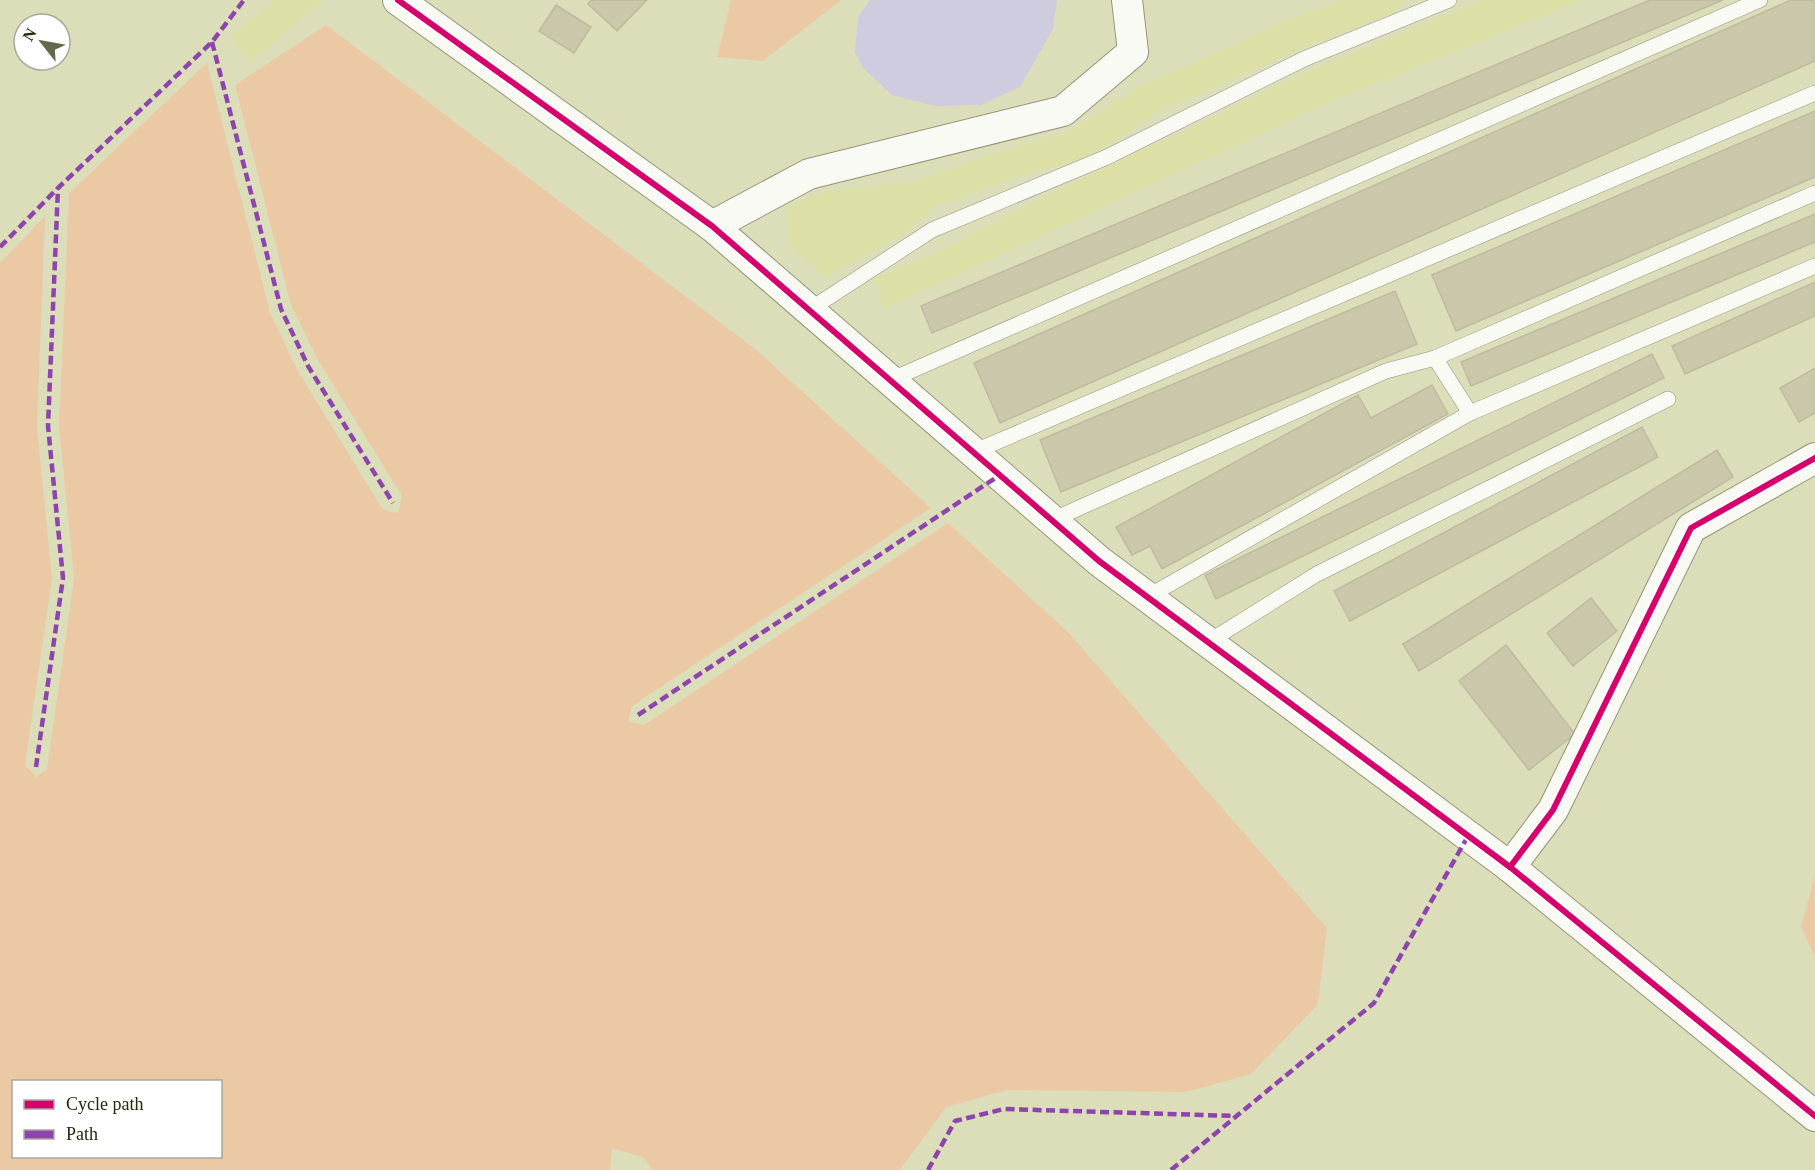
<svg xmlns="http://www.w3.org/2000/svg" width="1815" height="1170" viewBox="0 0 1815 1170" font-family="Georgia,serif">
	<rect width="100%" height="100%" fill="#dcdeba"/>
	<g fill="#dce0a6">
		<polygon points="274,0 323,0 250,62 231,37"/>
		<polygon points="1342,0 1406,0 1389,15 1299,49 1161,111 1089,157 1017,177 936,206 900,237 825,277 789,246 787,206 827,191 914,182 995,153 1067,133 1139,87 1277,25"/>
		<polygon points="1484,0 1582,0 1330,102 884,309 873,278 928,257 1054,192 1319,67"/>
	</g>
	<g fill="#ebc9a5" fill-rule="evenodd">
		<polygon points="731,0 841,0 763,61 717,57"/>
		<path d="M 326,25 L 754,348 L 931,508 L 632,706 L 628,721 L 644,725 L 948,523 L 1068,632 L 1327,928 L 1318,1004 L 1251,1074 L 1186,1092 L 1007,1090 L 946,1107 L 900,1170 L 652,1170 L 643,1157 L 612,1148 L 610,1170 L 0,1170 L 0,263 L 45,216 L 37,426 L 52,578 L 25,765 L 36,777 L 47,769 L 74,578 L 59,426 L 69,193 L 207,63 L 270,313 L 298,371 L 383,510 L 398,513 L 402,496 L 318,360 L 291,305 L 235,85 ZM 14,1082 L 220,1082 L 220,1156 L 14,1156 Z"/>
		<polygon points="1815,875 1815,957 1801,927"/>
	</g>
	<polygon fill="#cfcce0" points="870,0 1057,0 1053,29 1020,87 981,105 935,106 892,95 863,68 855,52 858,17"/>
	<g fill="#cbc7ab" stroke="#bfbb9f" stroke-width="1.5">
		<polygon points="591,0 647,0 617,31 588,4"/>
		<polygon points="1650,0 1723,0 932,333 921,306"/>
		<polygon points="1791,0 1815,0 1815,61 1000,423 974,363"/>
		<polygon points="556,5 591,27 574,53 539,31"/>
		<polygon points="1815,111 1815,177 1456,331 1432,275"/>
		<polygon points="1815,214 1815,242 1471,386 1461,362"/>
		<polygon points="1815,282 1815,316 1685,374 1672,346"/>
		<polygon points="1395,291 1417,344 1061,492 1040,440"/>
		<polygon points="1652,354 1664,378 1216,599 1205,575"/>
		<polygon points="1815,368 1815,413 1799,422 1780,388"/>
		<polygon points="1432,385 1448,414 1162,569 1150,546 1132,555 1116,527 1358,395 1371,418"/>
		<polygon points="1642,427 1658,457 1350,621 1334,591"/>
		<polygon points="1717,450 1733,477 1419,671 1403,644"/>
		<polygon points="1591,598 1617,631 1573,666 1547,633"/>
		<polygon points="1506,645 1575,734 1529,770 1459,681"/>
	</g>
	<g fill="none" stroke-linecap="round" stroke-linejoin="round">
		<defs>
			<g id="service">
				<polyline points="809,310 932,230 1107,157 1304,59 1449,0"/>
				<polyline points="1435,358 1470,413"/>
				<polyline points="890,380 1760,0"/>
				<polyline points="973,452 1815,93"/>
				<polyline points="1052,520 1386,371 1435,358 1815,193"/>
				<polyline points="1147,597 1470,413 1815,266"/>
				<polyline points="1208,642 1317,574 1668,399"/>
			</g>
			<g id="minor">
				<polyline points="398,0 712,226 1099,561 1510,867 1815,1116"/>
				<polyline points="712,226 809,174 1063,111 1133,52 1127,0"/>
				<polyline points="1510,867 1553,810 1691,528 1815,458"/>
			</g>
		</defs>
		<use href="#service" stroke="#949679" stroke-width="16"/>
		<use href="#minor" stroke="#949679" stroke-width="32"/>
		<use href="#service" stroke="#fafaf5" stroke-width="15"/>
		<use href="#minor" stroke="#fafaf5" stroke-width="30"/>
		<g stroke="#8e44ad" stroke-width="4.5" stroke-dasharray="9 4.5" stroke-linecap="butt">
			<polyline points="212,42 281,309 308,366 393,503"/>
			<polyline points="0,247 58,188 212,42 244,0"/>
			<polyline points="638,715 1000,475"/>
			<polyline points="36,767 63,578 48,426 58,188"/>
			<polyline points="928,1170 955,1121 1004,1109 1237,1116"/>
			<polyline points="1171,1170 1374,1003 1468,836"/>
		</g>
		<defs>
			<g id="cycleway">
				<polyline points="398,0 712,226 1099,561 1510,867 1815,1116"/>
				<polyline points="1510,867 1553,810 1691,528 1815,458"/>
			</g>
		</defs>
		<use href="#cycleway" stroke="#fff" stroke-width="10"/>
		<use href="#cycleway" stroke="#d6006c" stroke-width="6"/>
	</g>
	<rect x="12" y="1080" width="210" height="78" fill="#ffffff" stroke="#a9a99f" stroke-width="1.5"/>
	<rect x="24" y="1100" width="30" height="9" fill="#d6006c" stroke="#a9a99f" stroke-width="1.5"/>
	<text x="66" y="1110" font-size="18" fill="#27280e">Cycle path</text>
	<rect x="24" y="1130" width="30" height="9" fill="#8e44ad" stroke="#a9a99f" stroke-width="1.5"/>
	<text x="66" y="1140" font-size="18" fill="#27280e">Path</text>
	<g transform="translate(42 42) rotate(301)"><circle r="28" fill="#ffffff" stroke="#a9a99f" stroke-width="1.5"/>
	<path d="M0-4.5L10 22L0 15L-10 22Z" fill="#66684a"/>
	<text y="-9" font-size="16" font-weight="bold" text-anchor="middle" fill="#27280e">N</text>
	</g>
</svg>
